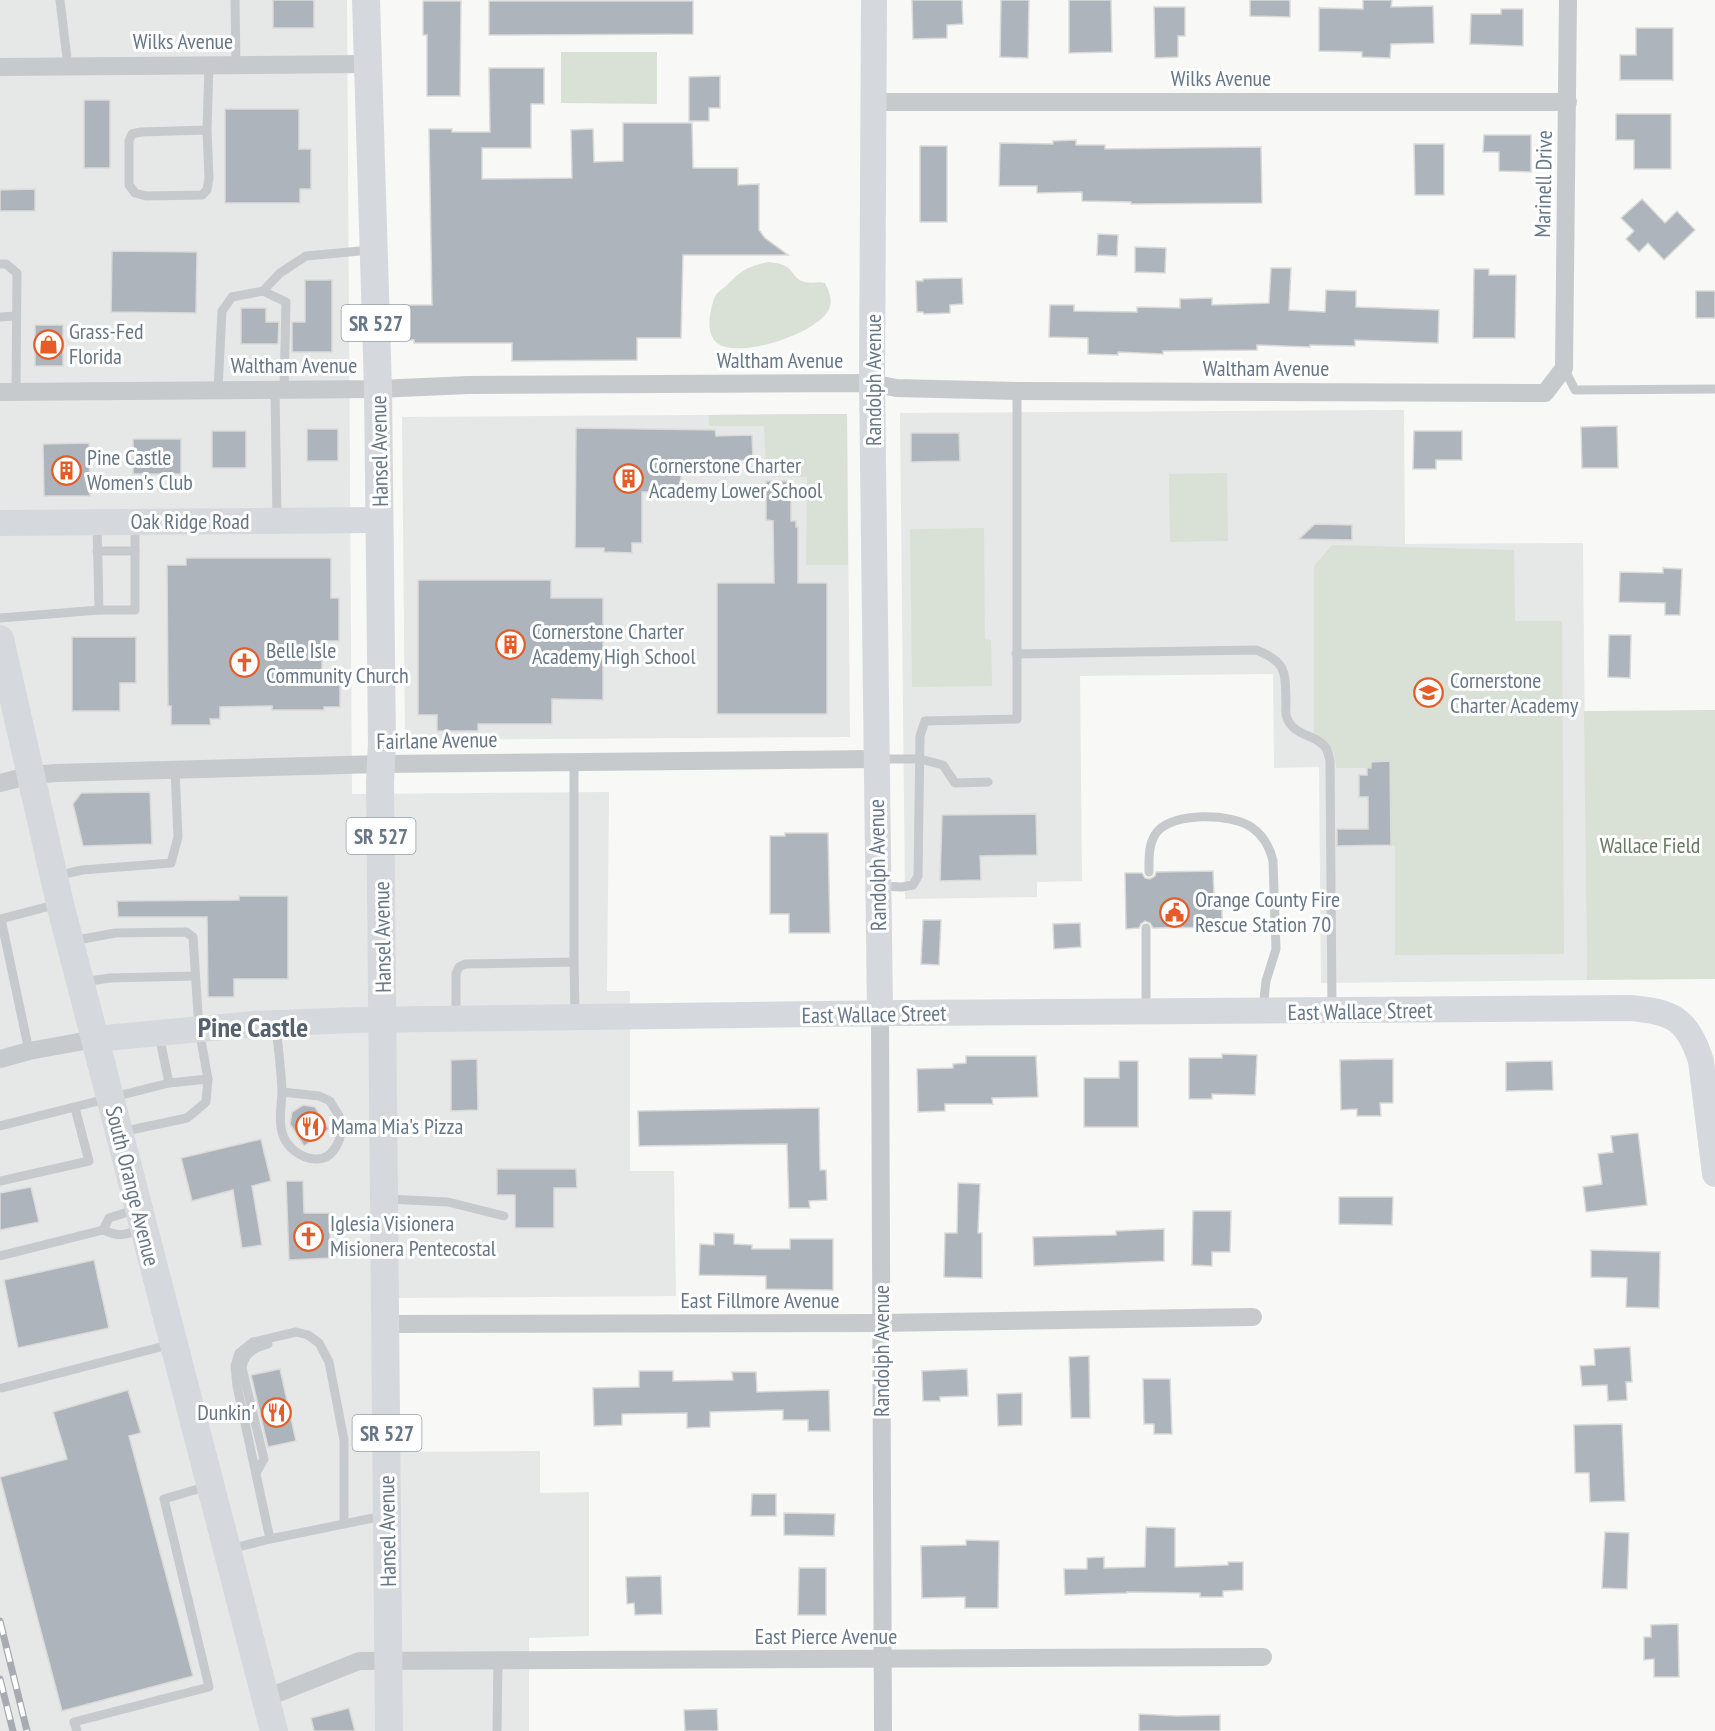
<svg xmlns="http://www.w3.org/2000/svg" width="1715" height="1731" viewBox="0 0 1715 1731" font-family="'PT Sans Narrow',sans-serif">
	<rect width="100%" height="100%" fill="#f8f8f6"/>
	<g fill="#e6e7e7">
		<polygon points="0,0 347,0 352,794 609,792 607,991 630,991 630,1171 674,1171 676,1296 387,1298 388,1452 540,1451 540,1493 589,1492 589,1636 529,1638 529,1731 0,1731"/>
		<polygon points="1404,410 1405,544 1583,543 1587,980 1321,983 1319,767 1274,768 1273,674 1080,676 1082,881 1037,882 1037,897 905,899 900,413"/>
		<polygon points="847,414 850,737 405,740 402,417"/>
	</g>
	<g fill="#d9e0d6">
		<polygon points="561,52 657,52 657,104 561,103"/>
		<path d="M 768,262 C 775,263 782,263 787,267 C 794,272 795,280 805,282 C 812,284 818,281 825,283 C 829,291 833,301 829,309 C 819,333 738,360 717,343 C 705,333 710,311 714,299 C 716,293 721,290 726,286 C 742,270 746,267 768,262 Z"/>
		<polygon points="847,414 848,565 806,565 807,477 775,476 766,468 764,426 709,426 709,415"/>
		<polygon points="1227,473 1228,541 1170,542 1169,474"/>
		<polygon points="984,528 985,639 991,640 992,686 912,687 910,529"/>
		<path d="M 1332,545 L 1514,550 L 1515,621 L 1562,621 L 1564,954 L 1395,955 L 1395,846 L 1391,845 L 1390,762 L 1371,762 L 1371,768 L 1336,768 C 1336,754 1329,738 1314,734 L 1314,566 Z"/>
		<polygon points="1715,710 1715,979 1587,980 1584,711"/>
	</g>
	<g fill="#adb4bb" stroke="#dadad8" stroke-width="1.5">
		<rect x="273" y="0" width="41" height="28"/>
		<polygon points="912,0 962,0 963,24 947,25 947,38 913,39"/>
		<polygon points="1001,0 1029,0 1028,58 1000,57"/>
		<polygon points="1069,0 1111,0 1112,52 1069,53"/>
		<polygon points="1250,0 1290,0 1290,17 1250,16"/>
		<polygon points="1363,0 1392,0 1391,7 1433,6 1434,43 1391,44 1390,58 1362,57 1362,52 1319,51 1319,8 1363,9"/>
		<polygon points="423,1 461,1 460,96 427,96 427,35 423,35"/>
		<polygon points="489,1 693,1 693,34 489,35"/>
		<polygon points="1154,7 1185,7 1185,36 1178,36 1178,57 1155,58"/>
		<polygon points="1501,9 1523,9 1523,46 1470,44 1471,14 1501,14"/>
		<polygon points="1636,28 1673,28 1673,80 1620,80 1620,55 1636,55"/>
		<polygon points="489,68 544,68 544,104 531,104 531,148 482,148 482,179 572,178 571,130 593,129 594,162 623,161 623,123 692,123 693,168 738,168 738,185 759,184 759,230 765,238 788,255 683,255 681,338 637,338 637,360 512,361 512,343 414,343 414,340 405,340 405,305 432,305 429,129 452,129 452,132 490,132"/>
		<polygon points="720,76 720,108 709,108 709,121 689,121 689,77"/>
		<rect x="84" y="100" width="26" height="68"/>
		<polygon points="225,109 299,109 299,149 311,149 311,189 300,189 300,203 225,203"/>
		<polygon points="1616,114 1671,114 1671,169 1634,169 1634,140 1616,140"/>
		<polygon points="1484,135 1531,135 1531,172 1499,171 1499,152 1483,152"/>
		<polygon points="1076,140 1076,145 1105,145 1105,149 1261,147 1262,203 1131,204 1131,202 1082,201 1082,192 1037,193 1037,186 999,186 1000,143 1053,144 1053,141"/>
		<polygon points="1414,144 1444,144 1444,195 1415,195"/>
		<rect x="920" y="146" width="27" height="76"/>
		<polygon points="35,189 35,211 0,211 0,190"/>
		<polygon points="1642,199 1665,223 1677,211 1695,230 1664,260 1648,243 1639,252 1626,239 1634,231 1621,218"/>
		<polygon points="1098,234 1118,235 1117,256 1097,255"/>
		<polygon points="1135,247 1166,248 1165,273 1135,272"/>
		<polygon points="112,251 197,252 196,313 111,312"/>
		<polygon points="1271,268 1291,268 1289,310 1325,312 1326,290 1356,291 1356,307 1439,310 1438,343 1355,340 1355,346 1310,345 1310,347 1257,345 1257,350 1163,351 1163,354 1118,352 1118,355 1088,354 1088,338 1049,337 1050,305 1074,305 1074,311 1137,312 1137,307 1180,308 1180,299 1212,298 1212,305 1269,303"/>
		<polygon points="1474,269 1489,269 1489,275 1516,275 1515,338 1473,338"/>
		<polygon points="962,278 963,304 950,305 950,313 924,314 923,312 917,312 916,281 923,281 923,279"/>
		<polygon points="305,280 332,280 332,352 292,352 292,322 305,322"/>
		<rect x="1696" y="291" width="19" height="27"/>
		<polygon points="241,308 266,308 266,322 279,322 278,344 241,344"/>
		<rect x="35" y="325" width="28" height="41"/>
		<polygon points="1617,426 1618,468 1582,468 1581,427"/>
		<polygon points="576,428 715,430 716,436 752,435 753,460 718,461 719,471 681,472 681,492 642,492 642,543 632,543 632,553 604,552 604,548 575,548"/>
		<rect x="307" y="429" width="31" height="32"/>
		<rect x="212" y="431" width="34" height="37"/>
		<polygon points="1414,431 1462,431 1462,460 1436,460 1436,469 1413,469"/>
		<polygon points="911,433 959,433 960,461 911,462"/>
		<rect x="133" y="439" width="48" height="35"/>
		<polygon points="89,443 90,496 44,496 43,444"/>
		<polygon points="766,481 788,481 788,487 791,487 791,521 796,521 796,527 798,527 798,583 827,583 827,714 717,714 717,583 774,583 773,521 766,520"/>
		<polygon points="1315,524 1352,525 1352,540 1299,539"/>
		<polygon points="186,558 331,558 331,598 339,598 339,641 322,641 322,684 340,684 340,707 324,707 324,710 272,710 272,706 220,707 220,719 210,719 211,725 171,725 171,706 168,706 167,565 186,565"/>
		<polygon points="1663,568 1682,569 1680,615 1665,615 1665,603 1619,602 1620,572 1663,573"/>
		<polygon points="418,580 551,580 551,598 603,598 603,700 552,699 552,724 478,724 478,731 437,731 437,715 418,715"/>
		<polygon points="1609,635 1631,635 1630,678 1608,677"/>
		<polygon points="72,637 136,637 136,683 120,683 120,711 72,711"/>
		<polygon points="1390,761 1391,845 1337,846 1337,829 1368,829 1368,797 1359,797 1359,775 1367,775 1367,768 1371,768 1371,762"/>
		<polygon points="150,792 152,844 83,846 73,804 81,793"/>
		<polygon points="1036,814 1037,855 980,856 981,880 940,881 942,815"/>
		<polygon points="785,833 828,833 830,933 789,933 789,914 770,914 770,836 785,836"/>
		<polygon points="1213,871 1214,896 1222,896 1222,927 1153,928 1150,923 1145,921 1141,924 1139,928 1126,929 1125,873 1142,873 1145,878 1150,879 1155,876 1156,872"/>
		<polygon points="239,896 288,896 288,979 234,979 234,997 208,997 207,917 118,917 117,901 239,900"/>
		<polygon points="923,920 941,920 939,965 921,964"/>
		<polygon points="1080,923 1081,947 1054,949 1053,924"/>
		<polygon points="1222,1054 1257,1055 1255,1095 1212,1094 1212,1099 1189,1099 1189,1058 1222,1058"/>
		<polygon points="966,1056 1036,1056 1038,1097 992,1098 993,1104 945,1104 945,1111 918,1112 917,1069 953,1068 953,1064 966,1063"/>
		<polygon points="477,1059 478,1110 451,1111 451,1060"/>
		<polygon points="1393,1059 1393,1103 1380,1103 1381,1116 1357,1116 1357,1109 1341,1110 1340,1060"/>
		<polygon points="1119,1061 1138,1061 1138,1127 1084,1127 1084,1078 1119,1078"/>
		<polygon points="1552,1061 1553,1090 1506,1091 1506,1062"/>
		<polygon points="303,1105 315,1107 329,1129 304,1146 290,1124 292,1112"/>
		<polygon points="819,1108 820,1170 826,1170 827,1200 809,1201 810,1208 789,1208 787,1144 639,1146 638,1111"/>
		<polygon points="1638,1133 1647,1205 1586,1212 1583,1187 1602,1184 1598,1154 1613,1152 1611,1136"/>
		<polygon points="261,1139 271,1181 252,1186 262,1245 242,1248 233,1190 192,1201 181,1158"/>
		<polygon points="497,1169 576,1169 577,1188 554,1188 554,1228 515,1228 515,1195 497,1195"/>
		<polygon points="286,1181 303,1181 304,1213 329,1213 331,1258 289,1260"/>
		<polygon points="958,1183 980,1184 978,1233 982,1233 982,1278 944,1277 945,1233 957,1233"/>
		<polygon points="31,1187 39,1222 0,1230 0,1193"/>
		<polygon points="1339,1197 1393,1197 1392,1225 1339,1224"/>
		<polygon points="1193,1211 1231,1211 1230,1252 1212,1252 1212,1266 1192,1265"/>
		<polygon points="1164,1229 1164,1261 1034,1266 1033,1237 1116,1235 1116,1231"/>
		<polygon points="714,1233 734,1234 734,1244 752,1245 752,1249 790,1249 790,1239 833,1239 833,1290 766,1289 766,1276 699,1275 700,1244 714,1245"/>
		<polygon points="1591,1250 1660,1252 1659,1308 1626,1307 1627,1278 1591,1277"/>
		<polygon points="94,1260 109,1328 18,1348 4,1280"/>
		<polygon points="1630,1347 1632,1382 1626,1382 1627,1400 1608,1401 1607,1385 1582,1386 1580,1366 1595,1365 1594,1349"/>
		<polygon points="1089,1356 1090,1418 1071,1418 1069,1357"/>
		<polygon points="280,1369 296,1441 268,1447 251,1375"/>
		<polygon points="967,1369 968,1396 940,1397 940,1401 923,1401 922,1371"/>
		<polygon points="639,1371 673,1371 673,1381 733,1380 732,1372 756,1372 757,1392 829,1390 830,1431 808,1431 808,1420 783,1420 783,1410 710,1412 710,1427 687,1428 687,1413 622,1414 622,1425 594,1426 593,1388 639,1387"/>
		<polygon points="1143,1379 1170,1379 1172,1434 1154,1434 1154,1424 1144,1424"/>
		<polygon points="128,1390 141,1433 129,1436 193,1676 62,1711 0,1477 67,1459 53,1412"/>
		<polygon points="1022,1393 1022,1425 998,1426 997,1394"/>
		<polygon points="1622,1424 1625,1501 1590,1502 1589,1473 1575,1473 1574,1425"/>
		<polygon points="752,1494 776,1494 776,1516 751,1516"/>
		<polygon points="784,1513 835,1514 834,1536 784,1535"/>
		<polygon points="1146,1527 1175,1528 1175,1567 1228,1565 1228,1562 1243,1562 1243,1590 1223,1591 1223,1597 1200,1597 1200,1593 1127,1592 1127,1593 1065,1595 1064,1569 1087,1569 1087,1558 1104,1557 1104,1568 1145,1567"/>
		<polygon points="1605,1532 1629,1533 1627,1589 1602,1588"/>
		<polygon points="966,1540 999,1541 998,1608 965,1608 965,1597 922,1598 921,1546 966,1545"/>
		<polygon points="799,1568 826,1568 826,1615 798,1615"/>
		<polygon points="661,1576 662,1614 635,1615 634,1603 627,1604 626,1577"/>
		<polygon points="1678,1624 1679,1677 1654,1677 1654,1659 1644,1660 1644,1637 1651,1637 1651,1625"/>
		<polygon points="349,1708 355,1731 314,1731 311,1718"/>
		<polygon points="717,1709 718,1731 685,1731 684,1710"/>
		<polygon points="1139,1714 1177,1716 1220,1715 1220,1731 1139,1731"/>
	</g>
	<g fill="none" stroke-linecap="round" stroke-linejoin="round">
		<g stroke="#c6cacd" stroke-width="9">
			<polyline points="60,0 68,67"/>
			<polyline points="235,0 236,65"/>
			<polyline points="207,130 141,132 132,134 129,141 129,185 135,193 146,196 202,195 207,190 209,178 207,130 209,65"/>
			<polyline points="0,264 6,264 17,273 16,392"/>
			<polyline points="263,291 280,273 306,256 371,250"/>
			<polyline points="0,317 16,316"/>
			<polyline points="1564,368 1575,390 1715,389"/>
			<polyline points="275,389 277,519"/>
			<polyline points="218,390 222,311 232,297 263,291 286,302 284,389"/>
			<polyline points="97,551 135,551"/>
			<polyline points="99,610 135,610 135,524"/>
			<polyline points="0,618 99,610 97,524"/>
			<path d="M 1016,654 L 1256,650 C 1288,662 1285,673 1286,704 C 1286,708 1285,714 1287,718 C 1294,737 1317,734 1326,748 C 1328,751 1329,757 1330,761 L 1332,1009"/>
			<polyline points="878,759 920,759 943,765 955,783 988,782"/>
			<polyline points="574,762 574,962"/>
			<path d="M 1149,872 C 1149,859 1148,843 1157,832 C 1173,812 1231,813 1251,827 C 1263,835 1270,848 1273,861 L 1276,949 L 1266,981 L 1263,1009"/>
			<polyline points="56,876 82,870 171,863 178,837 175,770"/>
			<polyline points="880,886 902,887 913,885 918,876 920,736 925,721 1017,719 1017,391"/>
			<polyline points="72,941 115,933 186,932 193,937 199,1029 208,1079 206,1102 187,1118 121,1132"/>
			<polyline points="83,982 110,978 195,976"/>
			<polyline points="1146,1010 1146,928"/>
			<polyline points="456,1018 456,974 459,967 465,964 574,962 575,1015"/>
			<path d="M 276,1025 C 278,1047 281,1068 282,1090 C 282,1103 278,1119 282,1132 C 285,1146 301,1159 316,1159 C 334,1160 344,1136 341,1121 C 340,1115 333,1107 330,1101 L 319,1096 L 282,1092"/>
			<polyline points="159,1035 169,1083 208,1079"/>
			<polyline points="29,1051 1,919 58,904"/>
			<polyline points="0,1126 169,1083"/>
			<polyline points="0,1181 89,1161 75,1108"/>
			<polyline points="387,1199 448,1202 504,1216"/>
			<polyline points="103,1230 109,1218 128,1212 135,1215"/>
			<path d="M 0,1256 L 103,1230 C 118,1236 121,1236 136,1231 L 138,1225"/>
			<polyline points="2,1388 172,1344"/>
			<path d="M 256,1473 L 264,1459 L 242,1368 C 244,1353 254,1348 268,1344"/>
			<polyline points="270,1539 237,1386 235,1366 239,1353 253,1342 296,1332 308,1335 319,1343 329,1362 344,1440 344,1523"/>
			<polyline points="230,1549 270,1539 383,1516"/>
			<polyline points="77,1731 74,1722 209,1687 164,1499 208,1486"/>
			<polyline points="497,1731 498,1661"/>
		</g>
		<g stroke="#c6cacd" stroke-width="18">
			<polyline points="0,67 367,64"/>
			<polyline points="874,102 1568,102"/>
			<polyline points="0,392 378,389 468,385 872,383 896,388 1017,391 1545,393 1564,368 1568,0"/>
			<polyline points="0,783 31,775 56,773 380,764 876,759"/>
			<polyline points="880,1013 883,1731"/>
			<polyline points="0,1059 29,1051 95,1039"/>
			<polyline points="386,1324 880,1323 1253,1317"/>
			<polyline points="266,1698 359,1661 1263,1657"/>
		</g>
		<g stroke="#d5d9dd" stroke-width="26">
			<polyline points="874,0 872,383 880,1013"/>
			<polyline points="0,523 379,520"/>
			<path d="M 95,1039 L 254,1024 L 356,1020 L 903,1013 L 1629,1008 C 1672,1011 1688,1019 1701,1061 L 1715,1174"/>
		</g>
		<g stroke="#d5d9dd" stroke-width="28">
			<polyline points="366,0 378,389 382,743 380,782 389,1731"/>
			<polyline points="0,639 60,904 274,1731"/>
		</g>
		<defs>
			<g id="rail">
				<polyline points="0,1621 27,1731"/>
				<polyline points="0,1679 13,1731"/>
			</g>
		</defs>
		<use href="#rail" stroke="#a6acb2" stroke-width="7"/>
		<use href="#rail" stroke="#fff" stroke-width="4.5" stroke-dasharray="14" stroke-linecap="butt"/>
	</g>
	<defs>
		<symbol id="shop-ring" viewBox="-11 -11 22 22"><circle r="9.5" fill="#fff" stroke="#e65c28" stroke-width="1.5"/><path d="M-5-2.5h2.3a2.7 3.5 0 0 1 5.4 0H5L5.5 6h-11ZM-1.5-2.5h3a1.5 2.3 0 0 0-3 0Z" fill="#e65c28"/></symbol>
		<symbol id="building-ring" viewBox="-11 -11 22 22"><circle r="9.5" fill="#fff" stroke="#e65c28" stroke-width="1.5"/><path d="M-4-6H4V6H1V3H-1V6H-4ZM-2.5-4.3h1.7v1.8h-1.7ZM.8-4.3h1.7v1.8H.8ZM-2.5-1h1.7V.8h-1.7ZM.8-1h1.7V.8H.8Z" fill="#e65c28"/></symbol>
		<symbol id="church-ring" viewBox="-11 -11 22 22"><circle r="9.5" fill="#fff" stroke="#e65c28" stroke-width="1.5"/><path d="M-1.2-6h2.4v3.5h3.3v2.4h-3.3V6h-2.4V-.1h-3.3v-2.4h3.3Z" fill="#e65c28"/></symbol>
		<symbol id="school-ring" viewBox="-11 -11 22 22"><circle r="9.5" fill="#fff" stroke="#e65c28" stroke-width="1.5"/><path d="M0-5L7-2L0 1L-7-2ZM-4 1L0 2.5L4 1V4Q0 6-4 4Z" fill="#e65c28"/></symbol>
		<symbol id="civic-ring" viewBox="-11 -11 22 22"><circle r="9.5" fill="#fff" stroke="#e65c28" stroke-width="1.5"/><path d="M-.6-6.5H3V-4.5H.6V-3L4-1V1h2V6H-6V1h2V-1L-.6-3ZM-1.2 2.5V6h2.4V2.5Z" fill="#e65c28"/></symbol>
		<symbol id="restaurant-ring" viewBox="-11 -11 22 22"><circle r="9.5" fill="#fff" stroke="#e65c28" stroke-width="1.5"/><path d="M-5-6h1v4h1v-4h1v4h1v-4h1v5L-1.5 .5V6h-2V.5L-5-1ZM5-6V6H3V1.5H1.5Q1.5-4 5-6Z" fill="#e65c28"/></symbol>
	</defs>
	<g fill-rule="evenodd">
		<use href="#shop-ring" x="32" y="328" width="33" height="33"/>
		<use href="#building-ring" x="50" y="454" width="33" height="33"/>
		<use href="#building-ring" x="612" y="462" width="33" height="33"/>
		<use href="#building-ring" x="494" y="628" width="33" height="33"/>
		<use href="#church-ring" x="228" y="646" width="33" height="33"/>
		<use href="#school-ring" x="1412" y="676" width="33" height="33"/>
		<use href="#civic-ring" x="1158" y="896" width="33" height="33"/>
		<use href="#restaurant-ring" x="294" y="1110" width="33" height="33"/>
		<use href="#church-ring" x="292" y="1220" width="33" height="33"/>
		<use href="#restaurant-ring" x="260" y="1396" width="33" height="33"/>
	</g>
	<g text-anchor="middle" dominant-baseline="central" stroke-width="6" stroke-linejoin="round" paint-order="stroke">
		<g fill="#fff" stroke="#95a0ab" stroke-width="1.5">
			<rect x="341.5" y="305" width="69" height="36" rx="4.5"/>
			<rect x="346.5" y="818" width="69" height="36" rx="4.5"/>
			<rect x="352.5" y="1415" width="69" height="36" rx="4.5"/>
		</g>
		<g font-size="21" font-weight="bold" fill="#677787">
			<text x="376" y="323">SR 527</text>
			<text x="381" y="836">SR 527</text>
			<text x="387" y="1433">SR 527</text>
		</g>
		<g font-size="22" fill="#677787" stroke="#fff">
			<text x="183" y="41">Wilks Avenue</text>
			<text x="1221" y="78">Wilks Avenue</text>
			<text transform="translate(1543 184) rotate(-89)">Marinell Drive</text>
			<text x="780" y="360">Waltham Avenue</text>
			<text x="294" y="365">Waltham Avenue</text>
			<text x="1266" y="368">Waltham Avenue</text>
			<text transform="translate(873 380) rotate(-90)">Randolph Avenue</text>
			<text transform="translate(379 451) rotate(-91)">Hansel Avenue</text>
			<text x="190" y="521">Oak Ridge Road</text>
			<text transform="translate(437 740) rotate(-1)">Fairlane Avenue</text>
			<text transform="translate(877 865) rotate(-91)">Randolph Avenue</text>
			<text transform="translate(382 937) rotate(-91)">Hansel Avenue</text>
			<text transform="translate(1360 1011) rotate(-1)">East Wallace Street</text>
			<text transform="translate(874 1014) rotate(-1)">East Wallace Street</text>
			<text transform="translate(133 1186) rotate(76)">South Orange Avenue</text>
			<text x="760" y="1300">East Fillmore Avenue</text>
			<text transform="translate(881 1351) rotate(-90)">Randolph Avenue</text>
			<text transform="translate(387 1531) rotate(-91)">Hansel Avenue</text>
			<text x="826" y="1636">East Pierce Avenue</text>
		</g>
		<g font-size="22" fill="#677787" stroke="#fff" text-anchor="start">
			<text x="69" y="331">Grass-Fed<tspan x="69" dy="25">Florida</tspan></text>
			<text x="87" y="457">Pine Castle<tspan x="87" dy="25">Women's Club</tspan></text>
			<text x="649" y="465">Cornerstone Charter<tspan x="649" dy="25">Academy Lower School</tspan></text>
			<text x="532" y="631">Cornerstone Charter<tspan x="532" dy="25">Academy High School</tspan></text>
			<text x="266" y="650">Belle Isle<tspan x="266" dy="25">Community Church</tspan></text>
			<text x="1450" y="680">Cornerstone<tspan x="1450" dy="25">Charter Academy</tspan></text>
			<text x="1195" y="899">Orange County Fire<tspan x="1195" dy="25">Rescue Station 70</tspan></text>
			<text x="331" y="1126">Mama Mia's Pizza</text>
			<text x="330" y="1223">Iglesia Visionera<tspan x="330" dy="25">Misionera Pentecostal</tspan></text>
			<text x="255" y="1412" text-anchor="end">Dunkin'</text>
		</g>
		<g font-size="22" fill="#667962" stroke="#fff">
			<text x="1650" y="845">Wallace Field</text>
		</g>
		<g font-size="28" font-weight="bold" fill="#55616c" stroke="#fff">
			<text x="253" y="1026">Pine Castle</text>
		</g>
	</g>
</svg>
